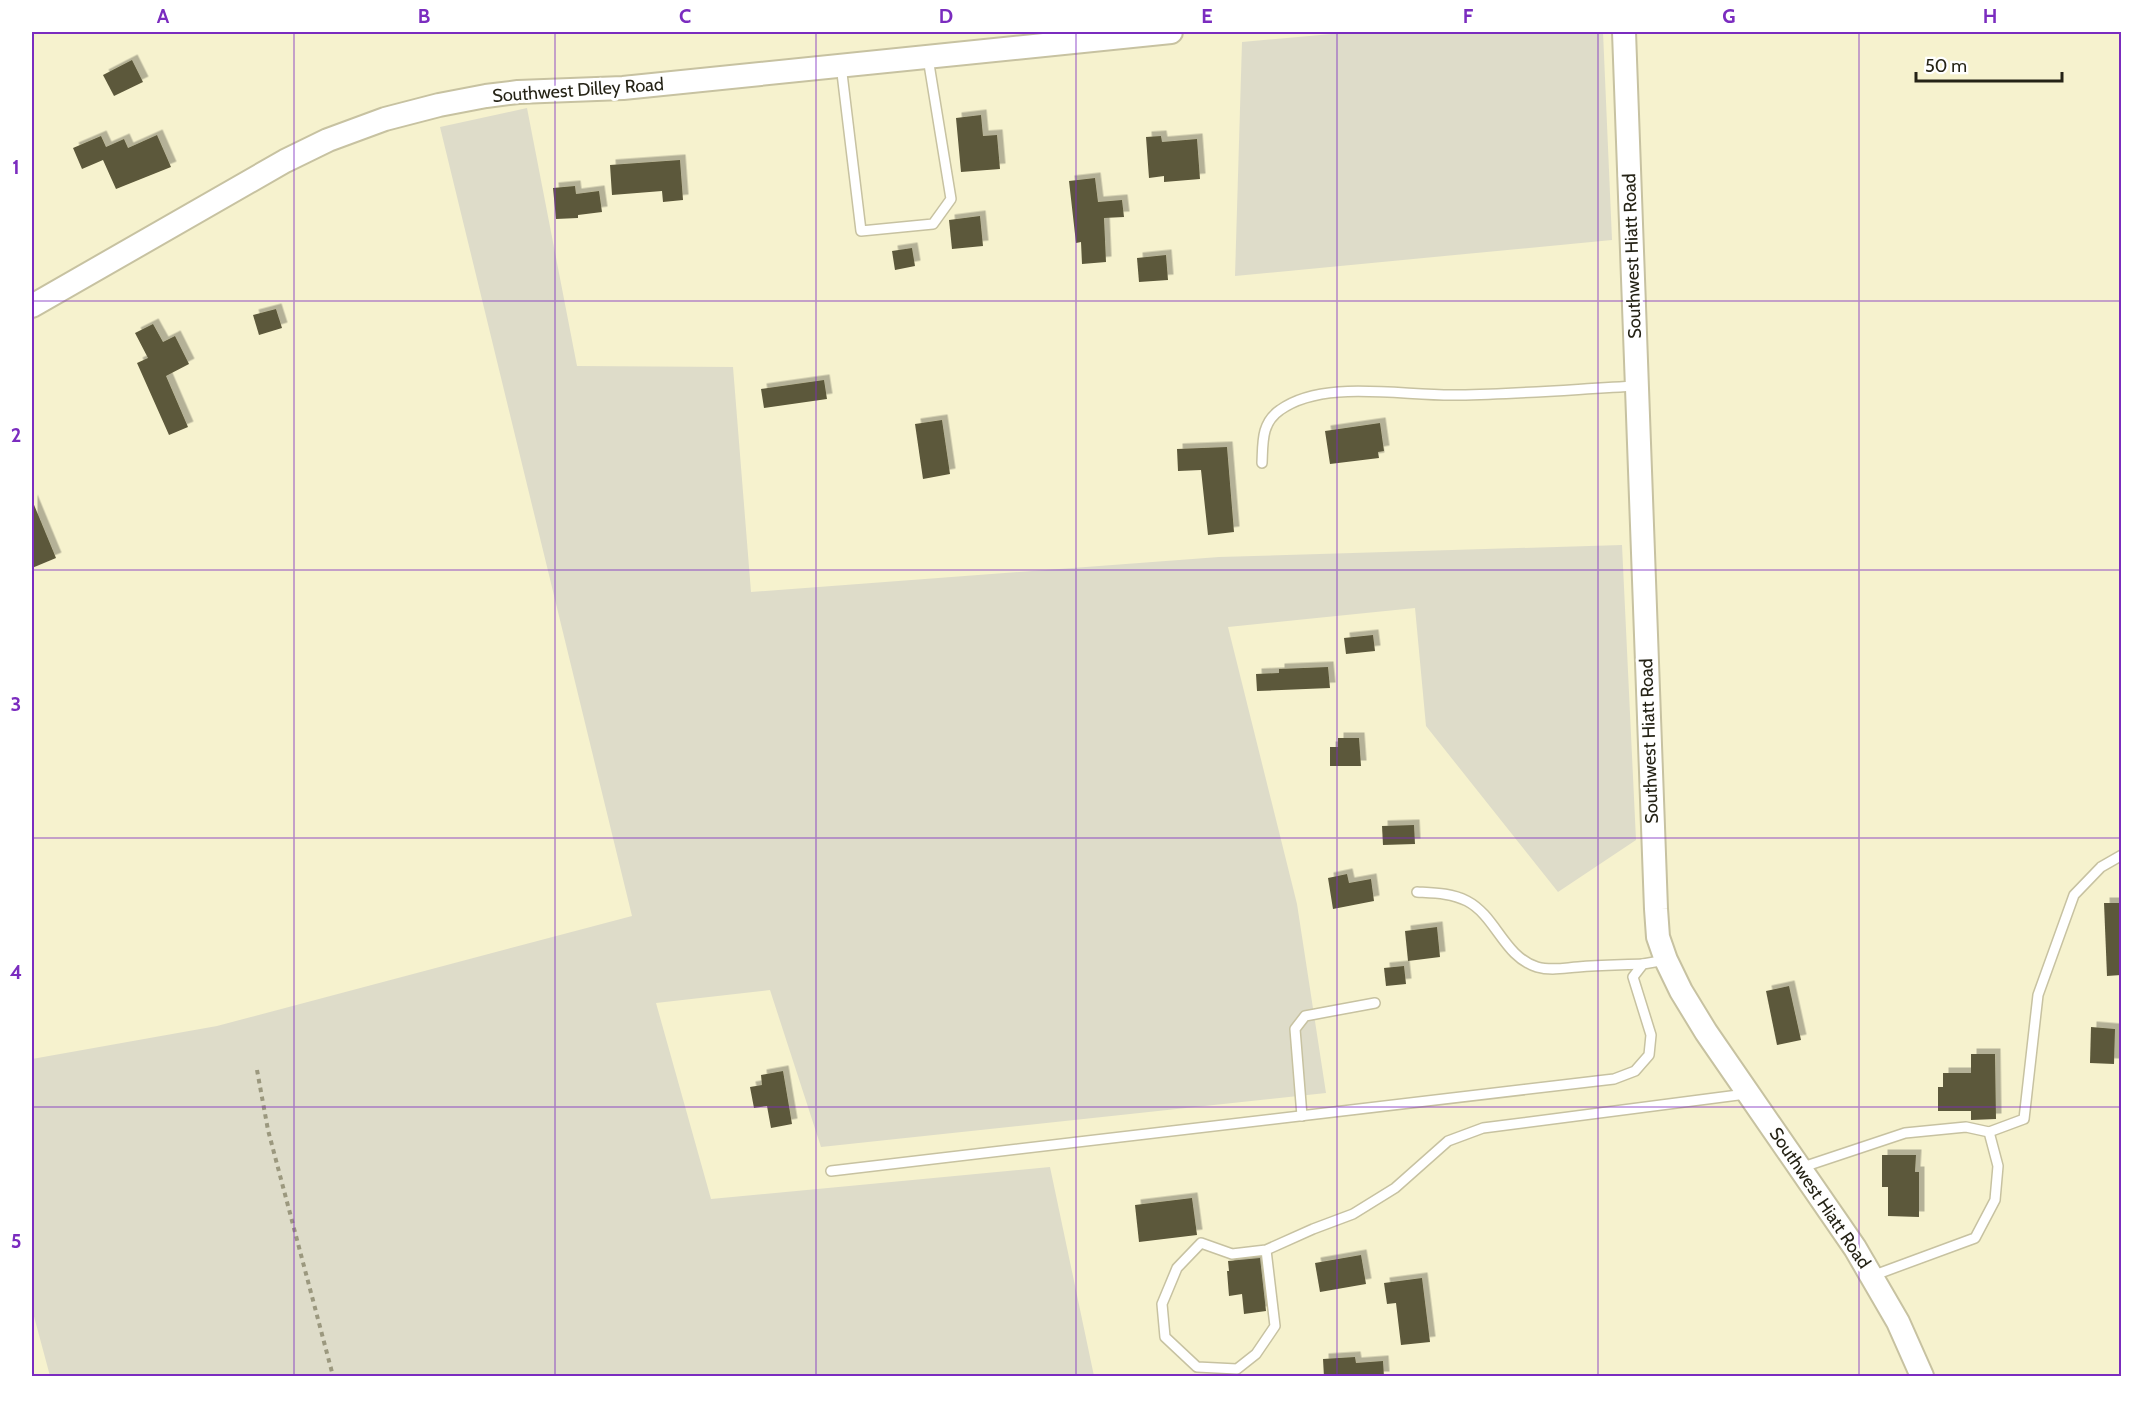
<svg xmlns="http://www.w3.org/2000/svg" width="2153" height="1408" viewBox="0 0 2153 1408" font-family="Cabin,sans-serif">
	<defs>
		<filter id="shadow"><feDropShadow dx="5.5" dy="-5.5" stdDeviation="0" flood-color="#0004"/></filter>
	</defs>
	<rect width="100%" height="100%" fill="#f6f2ce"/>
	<g fill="#dedcc9">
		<polygon points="1354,32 1603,32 1612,240 1235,276 1242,42"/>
		<polygon points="527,108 577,366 733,367 751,592 1219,557 1622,545 1636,840 1558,892 1426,726 1415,608 1228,627 1297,904 1326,1093 821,1147 770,990 656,1003 711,1199 1050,1167 1094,1376 50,1376 32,1309 32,1059 217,1026 632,916 440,127"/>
	</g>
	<g fill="#5c583a" filter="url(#shadow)">
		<polygon points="132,60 143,82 114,96 103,75"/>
		<polygon points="981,115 983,136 997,135 1000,169 961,172 956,118"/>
		<polygon points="157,135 171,167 116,189 103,160 82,169 73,148 101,136 106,147 124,139 128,148"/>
		<polygon points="1161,136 1162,142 1197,139 1200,179 1164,182 1164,176 1149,178 1146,137"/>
		<polygon points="680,160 683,200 663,202 662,191 612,195 610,165"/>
		<polygon points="1095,178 1098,202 1122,200 1124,217 1104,218 1106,262 1082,264 1081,242 1076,243 1069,181"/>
		<polygon points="575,186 576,194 599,191 602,212 578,215 578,218 556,219 553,188"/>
		<polygon points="980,216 983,246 952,249 949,220"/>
		<polygon points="912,248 915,266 895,270 892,251"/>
		<polygon points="1166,255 1168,280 1139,282 1137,258"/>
		<polygon points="276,309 282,328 259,335 253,315"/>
		<polygon points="153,324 163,342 175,336 189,364 166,376 188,427 169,435 137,363 148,358 135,333"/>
		<polygon points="824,380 827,399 764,408 761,389"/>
		<polygon points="942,420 950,474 923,479 915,424"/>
		<polygon points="1380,423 1384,451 1378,452 1379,458 1330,464 1325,431"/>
		<polygon points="1227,447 1234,532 1208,535 1201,470 1178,471 1177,449"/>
		<polygon points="32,500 56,558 32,568"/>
		<polygon points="1373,635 1375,651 1346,654 1344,638"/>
		<polygon points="1328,667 1330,688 1257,691 1256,674 1279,673 1279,669"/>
		<polygon points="1338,738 1359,738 1361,766 1330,766 1330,747 1338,747"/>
		<polygon points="1414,825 1415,844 1383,845 1382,826"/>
		<polygon points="1347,874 1349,883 1371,879 1374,901 1333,909 1328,878"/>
		<polygon points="2104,903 2121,903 2121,975 2107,976"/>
		<polygon points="1437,927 1440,957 1408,961 1405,931"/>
		<polygon points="1404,966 1406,984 1386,986 1384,968"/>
		<polygon points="1789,986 1801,1040 1777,1045 1766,991"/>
		<polygon points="2091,1027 2115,1029 2114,1064 2090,1063"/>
		<polygon points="1971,1054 1995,1054 1996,1119 1971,1120 1971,1111 1938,1111 1938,1087 1943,1087 1943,1073 1971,1073"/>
		<polygon points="783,1071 792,1124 771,1128 767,1106 754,1108 750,1087 762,1085 761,1075"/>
		<polygon points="1882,1155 1916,1155 1915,1172 1919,1172 1919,1217 1888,1216 1888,1187 1882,1187"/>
		<polygon points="1192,1198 1197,1235 1139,1242 1135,1205"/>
		<polygon points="1361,1255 1366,1284 1320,1292 1315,1263"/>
		<polygon points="1260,1258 1266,1311 1244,1314 1242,1294 1229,1296 1227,1271 1229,1271 1228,1261"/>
		<polygon points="1422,1278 1430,1342 1401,1345 1396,1303 1387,1304 1384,1283"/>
		<polygon points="1355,1357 1356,1363 1383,1361 1384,1377 1324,1377 1323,1359"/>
	</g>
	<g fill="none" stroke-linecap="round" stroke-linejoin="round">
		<defs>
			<g id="service">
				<polyline points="841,65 861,231 933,224 951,199 928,58"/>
				<path d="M 1262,463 C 1263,443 1261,423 1280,410 C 1324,378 1406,397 1459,395 C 1518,394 1578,389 1637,386"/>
				<path d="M 1417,892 C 1434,893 1451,893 1467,901 C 1496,916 1504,957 1537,967 C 1551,971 1564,968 1578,967 C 1600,965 1622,965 1643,964"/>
				<polyline points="1302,1116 1295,1029 1305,1016 1375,1003"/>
				<polyline points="1989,1132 2024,1119 2038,995 2074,895 2101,867 2122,855"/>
				<polyline points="1800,1168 1905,1133 1966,1127 1989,1132 1998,1166 1995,1200 1975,1238 1872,1276"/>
				<polyline points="831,1171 1614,1079 1635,1071 1649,1055 1651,1035 1633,977 1643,964 1666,960"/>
				<polyline points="1266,1250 1275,1326 1256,1354 1237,1369 1197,1367 1165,1337 1162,1304 1177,1268 1201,1243 1232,1254 1266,1250 1313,1229 1353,1214 1395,1188 1448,1141 1483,1128 1746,1094"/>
			</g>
			<g id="tertiary">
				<polyline points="1624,32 1656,909 1658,937 1666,960 1681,991 1706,1032 1855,1248 1898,1322 1922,1376"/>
				<polyline points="32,306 285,161 328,140 385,119 439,105 486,96 518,92 623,88 1171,32"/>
			</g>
		</defs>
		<use href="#service" stroke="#c7c2a1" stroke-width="12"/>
		<use href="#tertiary" stroke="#c7c2a1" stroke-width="26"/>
		<polyline stroke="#9b987e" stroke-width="4" stroke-dasharray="4.5 4.5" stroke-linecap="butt" points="257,1070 268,1130 333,1376"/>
		<use href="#service" stroke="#fff" stroke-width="9"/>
		<use href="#tertiary" stroke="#fff" stroke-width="22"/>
	</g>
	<path fill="none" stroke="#7b2cbf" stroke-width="1.5" stroke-opacity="0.55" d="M 294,32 L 294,1376M 555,32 L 555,1376M 816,32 L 816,1376M 1076,32 L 1076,1376M 1337,32 L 1337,1376M 1598,32 L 1598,1376M 1859,32 L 1859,1376M 32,301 L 2122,301M 32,570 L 2122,570M 32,838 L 2122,838M 32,1107 L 2122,1107"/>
	<g text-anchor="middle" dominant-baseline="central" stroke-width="6" stroke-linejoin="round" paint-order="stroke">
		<g font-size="18" fill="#252316" stroke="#fff">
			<text transform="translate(578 90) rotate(-4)">Southwest Dilley Road</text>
			<text transform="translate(1632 256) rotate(-92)">Southwest Hiatt Road</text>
			<text transform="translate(1649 741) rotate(-92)">Southwest Hiatt Road</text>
			<text transform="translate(1820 1198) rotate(56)">Southwest Hiatt Road</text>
		</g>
	</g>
	<rect width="2153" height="1408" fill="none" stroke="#ffffff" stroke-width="66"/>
	<path d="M1916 72v9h146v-9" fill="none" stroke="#252316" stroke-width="3"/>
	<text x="1925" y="72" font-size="18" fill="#252316" stroke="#ffffff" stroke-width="4.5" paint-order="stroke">50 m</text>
	<rect x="33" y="33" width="2087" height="1342" fill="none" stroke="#7b2cbf" stroke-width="2"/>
	<g font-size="20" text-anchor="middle" font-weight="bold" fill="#7b2cbf">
		<text x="163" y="23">A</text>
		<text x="424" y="23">B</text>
		<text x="685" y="23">C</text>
		<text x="946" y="23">D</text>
		<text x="1207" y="23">E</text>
		<text x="1468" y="23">F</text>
		<text x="1729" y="23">G</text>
		<text x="1990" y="23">H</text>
		<text x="16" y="174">1</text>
		<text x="16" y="442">2</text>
		<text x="16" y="711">3</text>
		<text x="16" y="979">4</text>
		<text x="16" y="1248">5</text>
	</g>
</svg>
